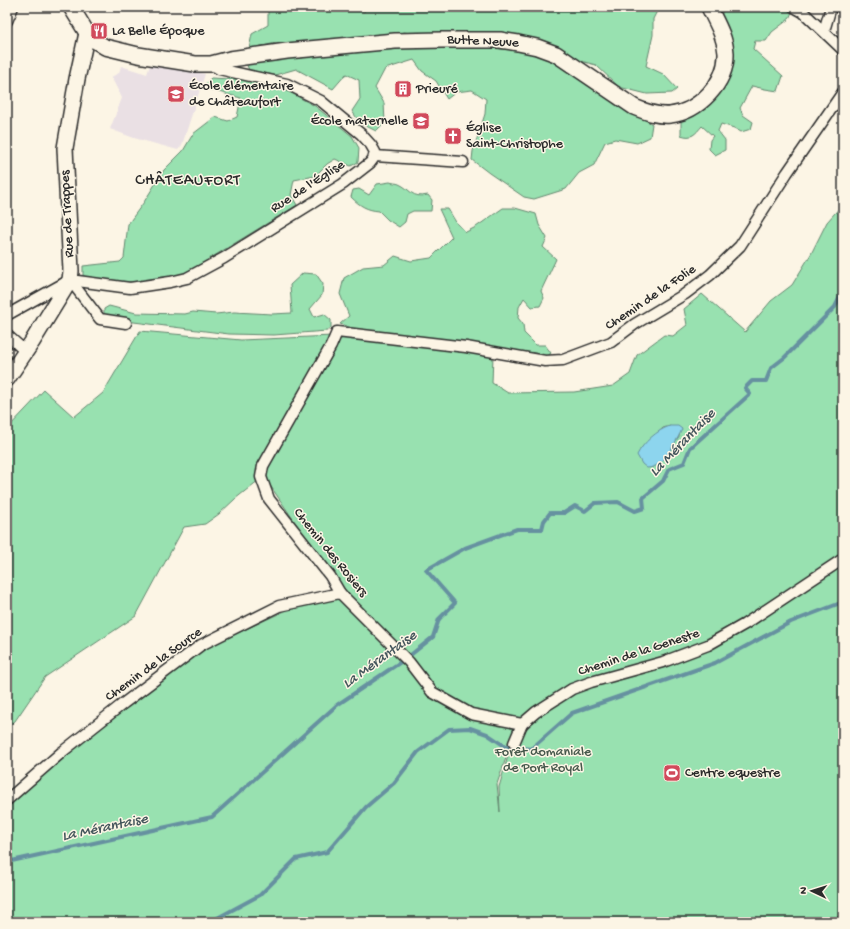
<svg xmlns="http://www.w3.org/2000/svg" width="850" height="929" viewBox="0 0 850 929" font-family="'Gochi Hand',sans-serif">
	<rect width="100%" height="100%" fill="#fcf5e5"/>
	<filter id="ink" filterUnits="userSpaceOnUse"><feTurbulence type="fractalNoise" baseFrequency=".025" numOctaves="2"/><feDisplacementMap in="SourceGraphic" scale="8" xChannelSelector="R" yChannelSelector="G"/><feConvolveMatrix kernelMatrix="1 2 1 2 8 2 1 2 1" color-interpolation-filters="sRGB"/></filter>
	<g filter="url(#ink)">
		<polygon fill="#eae0e4" points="151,62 205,74 182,145 178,150 134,138 110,129 122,98 111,77 119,73 121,66 147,74"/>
		<g fill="#98e1b0" stroke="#62866e" fill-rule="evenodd">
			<polygon points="264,7 354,7 364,12 368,7 659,7 653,19 653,35 646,66 663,74 677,89 672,93 647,94 619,87 596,65 573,59 404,32 392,38 293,46 276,43 249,49 252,34 268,25 268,9"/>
			<path d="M 725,7 L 731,7 L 734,9 L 743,7 L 782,7 L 792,12 L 789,19 L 772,32 L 766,41 L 755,41 L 753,49 L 783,76 L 778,91 L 765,89 L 752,86 L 740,108 L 743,115 L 753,122 L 751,129 L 741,132 L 734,128 L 721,124 L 718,131 L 725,140 L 725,150 L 715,155 L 709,149 L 710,140 L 713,136 L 702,126 C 695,134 692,139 681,135 L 681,119 L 719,88 L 719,19 Z"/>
			<polygon points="426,46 478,47 526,51 554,59 627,109 652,124 650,137 637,143 615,139 605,142 594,165 579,173 566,189 534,199 524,197 489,173 472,160 473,151 485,114 486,99 472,90 456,92 447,99 436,81 422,71 414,60 385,69 375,88 384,103 385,122 376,131 360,123 352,111 360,99 359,80 346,74 333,89 296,69 275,75 249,70 246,63 333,52"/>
			<polygon points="211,78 252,80 286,90 302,99 315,106 352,136 359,148 358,162 351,166 335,159 327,164 315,176 294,180 291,195 297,205 188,272 163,279 142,282 115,282 83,276 83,266 120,262 124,258 128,224 144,202 164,170 183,151 193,134 215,117 228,121 237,117 241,98 211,90 204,85"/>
			<path d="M 390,182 C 392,183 397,183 399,184 C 411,189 411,199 428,195 L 432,200 L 431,211 L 413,211 L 407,214 L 405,222 L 399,227 L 388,220 L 379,211 C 367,210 360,206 351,197 L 353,190 L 359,189 L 369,195 L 377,184 Z"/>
			<path d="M 843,204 L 843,554 L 741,622 L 687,650 L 570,687 L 520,720 L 470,709 L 435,689 L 358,606 L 344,589 L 328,565 L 295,522 L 265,478 L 266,468 L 337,336 L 493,356 L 492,383 L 508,393 L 574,392 L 613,386 L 630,374 L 637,355 L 664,335 L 673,336 L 687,325 L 684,309 L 702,294 L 745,332 L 771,301 L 792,285 L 811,254 L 827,222 ZM 670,426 L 680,435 C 670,448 667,461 651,468 L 640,449 L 663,428 Z"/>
			<polygon points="503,208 515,208 536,214 539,225 547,238 543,247 556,259 541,291 544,298 540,306 532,307 524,298 519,307 518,318 523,324 524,333 536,345 545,345 551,353 545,358 358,330 340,324 349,316 340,294 344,278 363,267 384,265 395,256 411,261 431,258 452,237 439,209 448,209 457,224 466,232 476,227"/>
			<polygon points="303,273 316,274 323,284 322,295 310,309 314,317 324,314 331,320 331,328 327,331 274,335 229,334 110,319 104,315 104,309 109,306 136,313 185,314 193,312 216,314 234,312 272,314 292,313 290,285"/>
			<polygon points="140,331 241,340 333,336 259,480 235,499 219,514 205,524 184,527 136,616 45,677 15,721 7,726 7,429 44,390 74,417 103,393"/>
			<polygon points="843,561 843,922 7,922 7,806 112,718 201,650 289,609 335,594 397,655 429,694 517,726 497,784 500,812 499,787 508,756 525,731 541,712 584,688 705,649"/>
		</g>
		<path fill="#8dd5ee" stroke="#6691a0" d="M 670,426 L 678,426 L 682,429 C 679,437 666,459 659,464 C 656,466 651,468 647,468 L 642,464 L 637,455 C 643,443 657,430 670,426 Z"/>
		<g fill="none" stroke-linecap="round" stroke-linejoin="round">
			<g stroke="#6691a0" stroke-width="4">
				<polyline points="7,862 212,817 337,705 408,657 433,637 439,619 455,603 426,570 465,548 517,529 542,529 544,521 550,513 564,513 575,506 585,511 595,503 618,502 635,511 644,508 643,498 663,481 669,469 684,463 690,448 750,394 745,388 752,381 766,381 771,368 784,358 835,307 843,291"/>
				<polyline points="210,922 260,895 296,859 327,852 366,807 394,783 418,752 449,729 470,728 487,734 505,746 531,749 572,713 715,663 791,622 843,602"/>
			</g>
			<defs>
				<g id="street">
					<polyline points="794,7 803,12 843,50"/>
					<polyline points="7,21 13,7"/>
					<polyline points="824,31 831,7"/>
					<polyline points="375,156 463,162"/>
					<polyline points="70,280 130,288 170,282 187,278 224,258 343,184 370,163 373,159 375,152 371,145 361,134 321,101 287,84 219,69 211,64"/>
					<polyline points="70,280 100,319 126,323"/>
					<polyline points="7,315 68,281"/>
					<polyline points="7,335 26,352"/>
					<polyline points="522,724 471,714 432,692 409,662 340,593 330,576 269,499 261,477 263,466 331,346 337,332 466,347 545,361 563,360 611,342 635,324 685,294 710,275 740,246 787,173 843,92"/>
					<polyline points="514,743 522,724 536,712 572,689 591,682 663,662 708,645 745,624 843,559"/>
					<polyline points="7,800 62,752 124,703 201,645 279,606 340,593"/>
				</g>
				<g id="secondary">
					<path d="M 71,7 L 87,33 L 94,40 L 105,47 L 138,55 L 195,64 L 211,64 L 230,59 L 287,51 L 395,41 L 442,40 L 500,40 L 518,43 L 537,47 L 556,54 L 634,107 C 646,112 657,116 670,115 C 698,112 727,83 726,53 C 725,36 716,22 709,7"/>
					<polyline points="7,379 32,342 70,280 71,271 65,148 77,79 87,33"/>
				</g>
			</defs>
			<use href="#street" stroke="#2b2b2b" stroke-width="13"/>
			<use href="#secondary" stroke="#2b2b2b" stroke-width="18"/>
			<use href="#street" stroke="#fcf5e5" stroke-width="10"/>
			<use href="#secondary" stroke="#fcf5e5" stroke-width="15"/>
		</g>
	</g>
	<defs>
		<symbol id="restaurant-square" viewBox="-11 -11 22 22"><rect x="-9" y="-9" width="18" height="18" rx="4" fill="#d1495b" stroke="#fcf5e5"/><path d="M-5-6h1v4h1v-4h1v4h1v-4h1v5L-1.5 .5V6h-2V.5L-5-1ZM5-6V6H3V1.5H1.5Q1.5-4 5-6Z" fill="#fff"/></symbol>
		<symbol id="building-square" viewBox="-11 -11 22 22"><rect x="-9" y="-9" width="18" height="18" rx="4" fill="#d1495b" stroke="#fcf5e5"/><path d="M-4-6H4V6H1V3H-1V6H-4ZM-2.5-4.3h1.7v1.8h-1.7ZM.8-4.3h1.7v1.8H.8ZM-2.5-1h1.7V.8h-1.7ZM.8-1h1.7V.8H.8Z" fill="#fff"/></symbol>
		<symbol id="school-square" viewBox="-11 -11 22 22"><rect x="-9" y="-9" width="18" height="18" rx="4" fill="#d1495b" stroke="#fcf5e5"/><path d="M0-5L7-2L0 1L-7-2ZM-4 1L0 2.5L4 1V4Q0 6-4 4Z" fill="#fff"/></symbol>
		<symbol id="church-square" viewBox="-11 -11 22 22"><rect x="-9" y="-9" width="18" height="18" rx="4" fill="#d1495b" stroke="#fcf5e5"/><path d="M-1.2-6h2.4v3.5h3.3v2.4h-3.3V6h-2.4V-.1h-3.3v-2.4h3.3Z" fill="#fff"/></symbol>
		<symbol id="stadium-square" viewBox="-11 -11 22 22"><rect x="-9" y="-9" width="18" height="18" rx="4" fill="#d1495b" stroke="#fcf5e5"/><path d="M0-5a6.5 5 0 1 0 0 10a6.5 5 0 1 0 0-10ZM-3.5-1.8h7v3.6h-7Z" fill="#fff"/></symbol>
	</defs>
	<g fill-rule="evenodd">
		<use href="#restaurant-square" x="89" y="21" width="20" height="20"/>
		<use href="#building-square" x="393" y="79" width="20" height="20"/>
		<use href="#school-square" x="166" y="84" width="20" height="20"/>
		<use href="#school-square" x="411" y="111" width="20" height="20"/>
		<use href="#church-square" x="443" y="126" width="20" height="20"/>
		<use href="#stadium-square" x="662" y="763" width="20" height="20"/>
	</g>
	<g text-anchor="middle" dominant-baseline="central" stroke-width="3" stroke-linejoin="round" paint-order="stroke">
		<g font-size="14" fill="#2b2b2b" stroke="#fcf5e5" text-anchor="start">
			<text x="112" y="31">La Belle Époque</text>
			<text x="189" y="86">École élémentaire<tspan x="189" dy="16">de Châteaufort</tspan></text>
			<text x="416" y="89">Prieuré</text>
			<text x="408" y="121" text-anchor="end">École maternelle</text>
			<text x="466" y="128">Église<tspan x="466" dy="16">Saint-Christophe</tspan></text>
			<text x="685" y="773">Centre equestre</text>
		</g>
		<g font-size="14" fill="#2b2b2b" stroke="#fcf5e5">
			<text transform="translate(483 42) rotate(3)">Butte Neuve</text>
			<text transform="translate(308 187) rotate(-33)">Rue de l'Église</text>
			<text transform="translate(68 214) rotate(-93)">Rue de Trappes</text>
			<text transform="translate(651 298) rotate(-34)">Chemin de la Folie</text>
			<text transform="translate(330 553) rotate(51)">Chemin des Rosiers</text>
			<text transform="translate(639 653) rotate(-18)">Chemin de la Geneste</text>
			<text transform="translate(154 665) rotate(-36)">Chemin de la Source</text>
		</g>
		<g font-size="14" fill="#46584c" stroke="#fcf5e5">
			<text x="543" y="752">Forêt domaniale<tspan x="543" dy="16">de Port Royal</tspan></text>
		</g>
		<g font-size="15" font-style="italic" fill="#44565c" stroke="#fcf5e5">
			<text transform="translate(683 443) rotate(-46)">La Mérantaise</text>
			<text transform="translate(380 660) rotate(-36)">La Mérantaise</text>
			<text transform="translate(105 828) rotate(-12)">La Mérantaise</text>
		</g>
		<g font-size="16" letter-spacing="1" fill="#2b2b2b" stroke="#fcf5e5">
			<text x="188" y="181">CHÂTEAUFORT</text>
		</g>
	</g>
	<rect width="850" height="929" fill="none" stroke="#fcf5e5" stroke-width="24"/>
	<rect x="12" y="12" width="826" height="905" fill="none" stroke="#2b2b2b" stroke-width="1.5" filter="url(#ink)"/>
	<g transform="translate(812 891) rotate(274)" stroke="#fcf5e5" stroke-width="3" paint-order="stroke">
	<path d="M0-3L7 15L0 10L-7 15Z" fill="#2b2b2b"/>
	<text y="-6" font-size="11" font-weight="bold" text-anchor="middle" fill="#2b2b2b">N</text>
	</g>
</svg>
